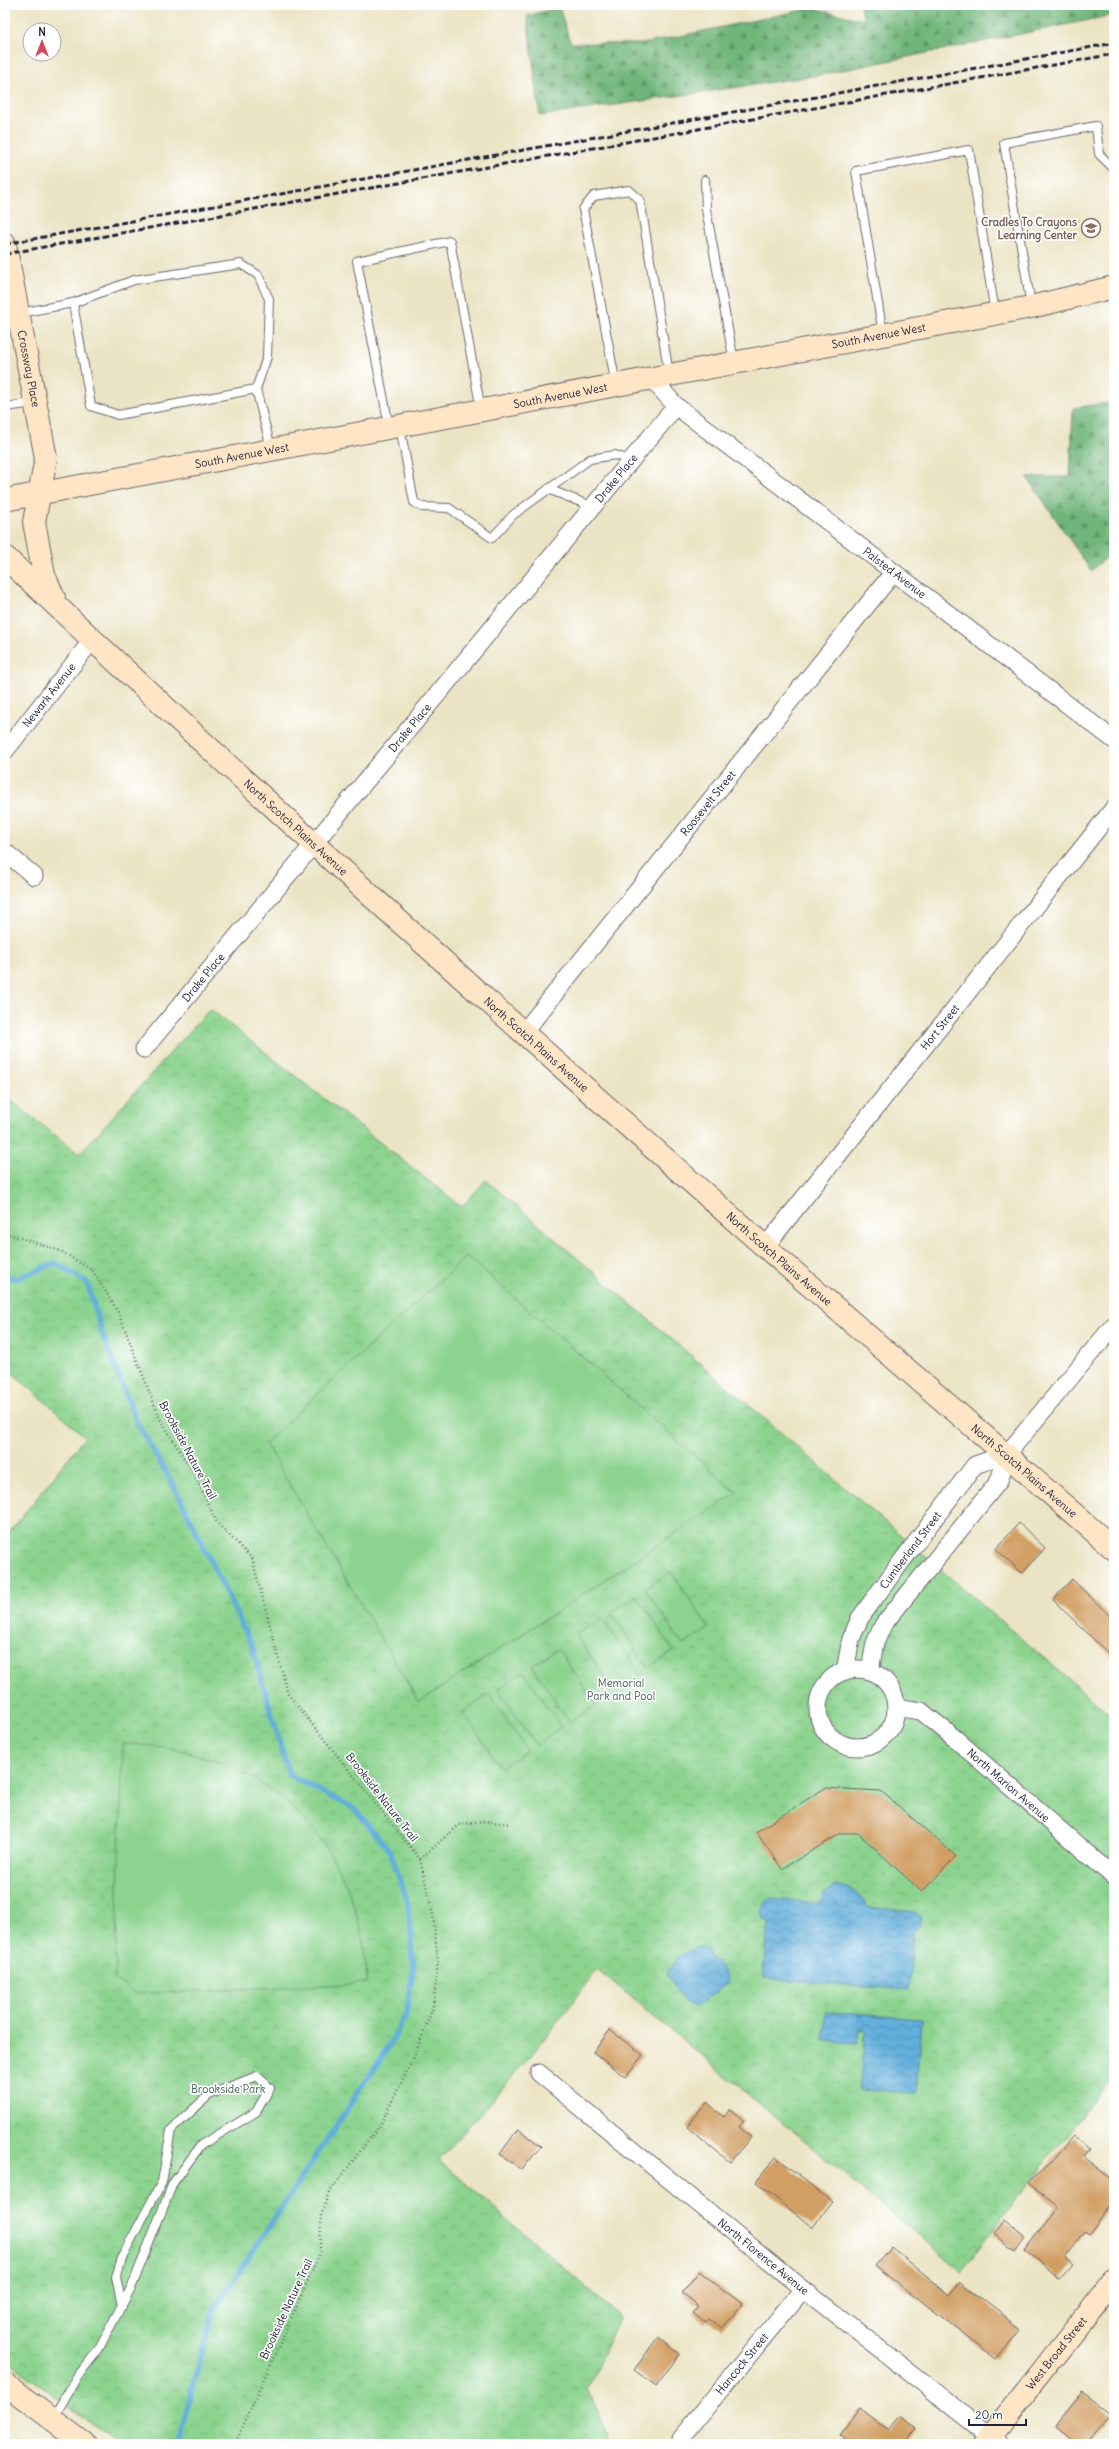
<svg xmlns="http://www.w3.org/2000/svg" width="1119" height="2449" viewBox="0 0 1119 2449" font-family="Delius,sans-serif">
	<defs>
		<pattern id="forest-firs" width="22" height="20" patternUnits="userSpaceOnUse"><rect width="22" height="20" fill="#70b579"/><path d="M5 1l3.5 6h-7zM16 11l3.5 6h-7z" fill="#5c9364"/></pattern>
		<pattern id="park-crowns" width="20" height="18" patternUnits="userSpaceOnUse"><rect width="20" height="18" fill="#8bd38e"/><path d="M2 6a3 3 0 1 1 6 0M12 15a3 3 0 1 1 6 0" fill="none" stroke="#78b57b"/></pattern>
		<pattern id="water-waves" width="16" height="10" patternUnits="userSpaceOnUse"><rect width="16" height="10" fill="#62afdb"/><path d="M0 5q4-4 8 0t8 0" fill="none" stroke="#508eb3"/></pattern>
	</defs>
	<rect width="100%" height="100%" fill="#fff"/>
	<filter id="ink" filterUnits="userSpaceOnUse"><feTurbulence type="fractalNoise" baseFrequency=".025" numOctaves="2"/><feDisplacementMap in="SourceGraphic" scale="8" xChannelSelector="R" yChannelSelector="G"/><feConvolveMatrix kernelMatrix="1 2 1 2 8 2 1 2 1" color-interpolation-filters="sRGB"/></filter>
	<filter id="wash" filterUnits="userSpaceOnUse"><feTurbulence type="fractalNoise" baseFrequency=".012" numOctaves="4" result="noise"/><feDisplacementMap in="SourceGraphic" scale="16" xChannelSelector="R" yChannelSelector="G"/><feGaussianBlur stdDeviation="0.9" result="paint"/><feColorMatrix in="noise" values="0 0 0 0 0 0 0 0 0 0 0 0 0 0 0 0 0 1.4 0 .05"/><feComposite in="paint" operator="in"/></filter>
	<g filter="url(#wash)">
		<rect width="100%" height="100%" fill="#ebe4c4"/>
		<g fill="url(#forest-firs)" stroke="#496c5a">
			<polygon points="860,5 1114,5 1114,15 814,76 540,116 527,16 559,7 571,43 642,44 812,8 864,20"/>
			<polygon points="1114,402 1114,550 1091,571 1027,477 1070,477 1073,408"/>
		</g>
		<polygon fill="url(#park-crowns)" stroke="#567a64" points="210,1009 462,1207 486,1180 1114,1718 1114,2078 1110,2080 961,2271 597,1969 535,2051 439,2160 620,2317 587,2389 611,2444 119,2444 5,2359 5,1538 85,1437 5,1366 5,1096 79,1154"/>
		<g fill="#8bd38e" stroke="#567a64">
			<polygon points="467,1256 737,1493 419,1702 265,1443"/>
			<polygon points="671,1572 709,1628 683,1645 645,1589"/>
			<polygon points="637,1595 674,1651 648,1668 611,1612"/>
			<polygon points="602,1618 640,1674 614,1691 576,1635"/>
			<polygon points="558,1649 596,1705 570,1722 532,1666"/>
			<polygon points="524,1672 561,1727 536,1745 498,1689"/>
			<polygon points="489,1694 527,1750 501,1768 463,1712"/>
			<path d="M 123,1744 C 265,1746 362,1842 367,1983 L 135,1994 L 115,1979 Z"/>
		</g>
		<g fill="url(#water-waves)" stroke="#42688b">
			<path d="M 836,1886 C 853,1888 858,1891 867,1907 L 915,1912 L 922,1918 L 920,1926 L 913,1933 L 909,1990 L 763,1978 L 769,1922 L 762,1919 L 760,1911 L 764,1903 L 771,1899 L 819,1903 L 826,1892 Z"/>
			<path d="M 698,1947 L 702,1947 L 708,1951 L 709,1957 C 717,1961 727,1974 728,1983 L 694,2008 L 687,2005 L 666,1973 L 682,1954 Z"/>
			<polygon points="825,2012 921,2019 916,2093 859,2090 865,2029 859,2029 857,2043 824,2041"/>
		</g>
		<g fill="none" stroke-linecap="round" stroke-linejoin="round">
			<polyline stroke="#62afdb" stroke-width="5.5" points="5,1276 16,1279 55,1263 87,1282 102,1333 137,1423 176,1490 252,1646 289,1775 355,1809 391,1853 408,1904 414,1967 406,2014 389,2046 213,2311 178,2444"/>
		</g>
		<g id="blocks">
			<g fill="#d19f64">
				<polygon points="1019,1523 1045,1548 1022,1573 996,1549"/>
				<polygon points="1072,1579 1114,1620 1114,1659 1053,1600"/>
				<polygon points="825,1788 881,1791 956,1856 922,1892 858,1833 841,1833 782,1869 756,1832"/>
				<polygon points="610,2030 643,2055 625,2077 593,2052"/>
				<polygon points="707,2102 724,2117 730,2109 744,2121 739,2127 751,2137 730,2162 687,2127"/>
				<polygon points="518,2129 541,2146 522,2170 500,2154"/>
				<polygon points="1073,2136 1089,2150 1083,2157 1114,2181 1114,2201 1089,2235 1084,2232 1065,2256 1073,2263 1059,2279 1024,2250 1056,2207 1030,2185"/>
				<polygon points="776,2157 832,2202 812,2227 756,2182"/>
				<polygon points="1004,2220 1025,2237 1015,2251 993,2234"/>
				<polygon points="891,2247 950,2295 960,2282 1020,2328 995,2359 875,2266"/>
				<polygon points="699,2271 742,2304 722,2329 708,2319 705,2323 693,2313 699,2306 682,2293"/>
				<polygon points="658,2337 680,2354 656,2386 634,2370"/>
				<polygon points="1083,2392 1112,2415 1088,2444 1077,2444 1055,2426"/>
				<polygon points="861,2409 890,2431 901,2417 916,2429 905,2443 907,2444 852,2444 841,2435"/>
			</g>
		</g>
	</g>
	<g filter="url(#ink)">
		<use href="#blocks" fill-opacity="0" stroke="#68666b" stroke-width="1"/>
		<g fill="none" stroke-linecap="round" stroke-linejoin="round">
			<defs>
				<g id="lane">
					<polyline points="705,180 706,209 734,362"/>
					<polyline points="73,303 134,280 241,264 258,275 269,299 267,357 256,389"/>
					<polyline points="1031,306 1004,143 1096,126 1099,154 1114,169"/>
					<polyline points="20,313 73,303 91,406 118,415 256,389 271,448"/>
					<polyline points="883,334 856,171 969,150 995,313"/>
					<polyline points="616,385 583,209 594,196 629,190 640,200 669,374"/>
					<polyline points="5,407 34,403"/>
					<polyline points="389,426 357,261 450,241 481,410"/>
					<polyline points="400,427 414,502 422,507 449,508 492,538 513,515 590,459 615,455 629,460"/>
					<polyline points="548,489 591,506"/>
					<polyline points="53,2419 77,2377 98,2350 132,2286 173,2183 201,2145 256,2112 270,2088 257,2076 209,2095 171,2130 162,2182 123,2255 116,2277 122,2306"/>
				</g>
				<g id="street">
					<path id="s1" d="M 652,379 L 676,406 L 1114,740"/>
					<path id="s2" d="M 5,751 L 93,639"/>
					<polyline points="5,852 34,876"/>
					<path id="s3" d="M 523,1033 L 893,573"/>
					<path id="s4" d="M 144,1049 L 676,406"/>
					<path id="s5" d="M 765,1247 L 1114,808"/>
					<circle cx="857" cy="1708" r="39"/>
					<path id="s6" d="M 845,1671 L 851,1639 L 860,1618 L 895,1570 L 975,1465 L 1007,1454"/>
					<polyline points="870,1671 875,1643 883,1625 999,1481 1007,1454 1114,1325"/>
					<path id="s7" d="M 896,1707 L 921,1711 L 952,1736 L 1114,1877"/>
					<path id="s8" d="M 539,2073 L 803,2289 L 1001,2444"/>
					<path id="s9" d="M 681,2438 L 803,2289"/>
				</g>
				<g id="secondary">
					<path id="s10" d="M 5,244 L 46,458 L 34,522 L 44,575 L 54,598"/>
					<path id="s11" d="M 5,500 L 1031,307 L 1114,287"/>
					<path id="s12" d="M 5,557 C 252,792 507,1020 763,1245 C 880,1347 998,1447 1114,1549"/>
					<polyline points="5,2384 85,2444"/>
					<path id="s13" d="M 984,2444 L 1114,2281"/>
				</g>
			</defs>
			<use href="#lane" stroke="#68666b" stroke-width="10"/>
			<use href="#street" stroke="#68666b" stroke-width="19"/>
			<use href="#secondary" stroke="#68666b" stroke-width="24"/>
			<g stroke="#68666b" stroke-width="2.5" stroke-dasharray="1 3" stroke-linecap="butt">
				<polyline points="5,1233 61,1251 93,1271 118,1312 160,1419 193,1472 217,1523 252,1558 288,1694 420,1859 433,1915 438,1962 433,2008 414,2057 380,2125 328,2194 321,2216 320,2253 235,2444"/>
				<polyline points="420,1859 459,1825 482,1821 511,1824"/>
			</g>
			<use href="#lane" stroke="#fff" stroke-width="8"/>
			<use href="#street" stroke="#fff" stroke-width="17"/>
			<use href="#secondary" stroke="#fee5c5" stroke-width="22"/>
			<g stroke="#22223b" stroke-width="3" stroke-dasharray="6 3" stroke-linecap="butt">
				<polyline points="5,244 1114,43"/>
				<polyline points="5,254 1114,54"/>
			</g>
		</g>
	</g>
	<defs>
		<symbol id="school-ring" viewBox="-11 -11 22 22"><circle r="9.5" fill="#fff" stroke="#8d6e63" stroke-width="1.5"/><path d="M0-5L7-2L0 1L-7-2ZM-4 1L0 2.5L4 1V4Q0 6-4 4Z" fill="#8d6e63"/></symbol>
	</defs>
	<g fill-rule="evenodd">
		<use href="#school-ring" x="1080" y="217" width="22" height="22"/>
	</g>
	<g text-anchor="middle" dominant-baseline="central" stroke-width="3.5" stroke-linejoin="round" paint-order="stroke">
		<g font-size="11" font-weight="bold" fill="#785e54" stroke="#fff" text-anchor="end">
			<text x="1077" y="222">Cradles To Crayons<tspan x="1077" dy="13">Learning Center</tspan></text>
		</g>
		<g font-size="11" fill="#22223b" stroke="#fff">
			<text stroke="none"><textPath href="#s11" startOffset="889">South Avenue West</textPath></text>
			<text stroke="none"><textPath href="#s10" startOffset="127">Crossway Place</textPath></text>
			<text stroke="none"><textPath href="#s11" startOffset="565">South Avenue West</textPath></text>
			<text stroke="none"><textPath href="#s11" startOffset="241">South Avenue West</textPath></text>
			<text stroke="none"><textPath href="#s4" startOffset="741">Drake Place</textPath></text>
			<text stroke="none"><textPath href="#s1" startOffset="311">Palsted Avenue</textPath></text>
			<text stroke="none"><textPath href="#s2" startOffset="71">Newark Avenue</textPath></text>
			<text stroke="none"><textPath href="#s4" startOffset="417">Drake Place</textPath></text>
			<text stroke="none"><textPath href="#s3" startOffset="295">Roosevelt Street</textPath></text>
			<text stroke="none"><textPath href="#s12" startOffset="397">North Scotch Plains Avenue</textPath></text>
			<text stroke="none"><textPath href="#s4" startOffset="93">Drake Place</textPath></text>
			<text stroke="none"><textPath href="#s5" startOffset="281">Hort Street</textPath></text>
			<text stroke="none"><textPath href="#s12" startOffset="721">North Scotch Plains Avenue</textPath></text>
			<text stroke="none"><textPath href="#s12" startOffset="1045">North Scotch Plains Avenue</textPath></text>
			<text transform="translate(188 1450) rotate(62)">Brookside Nature Trail</text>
			<text stroke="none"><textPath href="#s12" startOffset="1369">North Scotch Plains Avenue</textPath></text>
			<text stroke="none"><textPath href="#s6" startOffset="140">Cumberland Street</textPath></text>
			<text stroke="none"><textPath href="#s7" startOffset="140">North Marion Avenue</textPath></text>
			<text transform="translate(382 1797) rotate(52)">Brookside Nature Trail</text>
			<text stroke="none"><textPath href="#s8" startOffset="290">North Florence Avenue</textPath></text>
			<text transform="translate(286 2309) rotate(-65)">Brookside Nature Trail</text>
			<text stroke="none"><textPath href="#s13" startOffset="116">West Broad Street</textPath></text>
			<text stroke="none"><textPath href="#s9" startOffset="96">Hancock Street</textPath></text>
		</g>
		<g font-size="11" fill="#476058" stroke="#fff">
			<text x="621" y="1683">Memorial<tspan x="621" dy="13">Park and Pool</tspan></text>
			<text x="228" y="2089">Brookside Park</text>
		</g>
	</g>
	<rect width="1119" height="2449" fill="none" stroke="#fff" stroke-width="20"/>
	<g transform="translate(42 42)"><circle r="19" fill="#ffffff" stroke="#a7a7b1"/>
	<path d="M0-3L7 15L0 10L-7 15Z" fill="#d1495b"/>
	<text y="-6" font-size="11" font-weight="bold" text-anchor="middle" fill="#22223b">N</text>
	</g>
	<path d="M969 2419v6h57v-6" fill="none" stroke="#22223b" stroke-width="2"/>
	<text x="975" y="2419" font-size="12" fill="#22223b" stroke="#ffffff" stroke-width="3" paint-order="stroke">20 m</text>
</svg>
